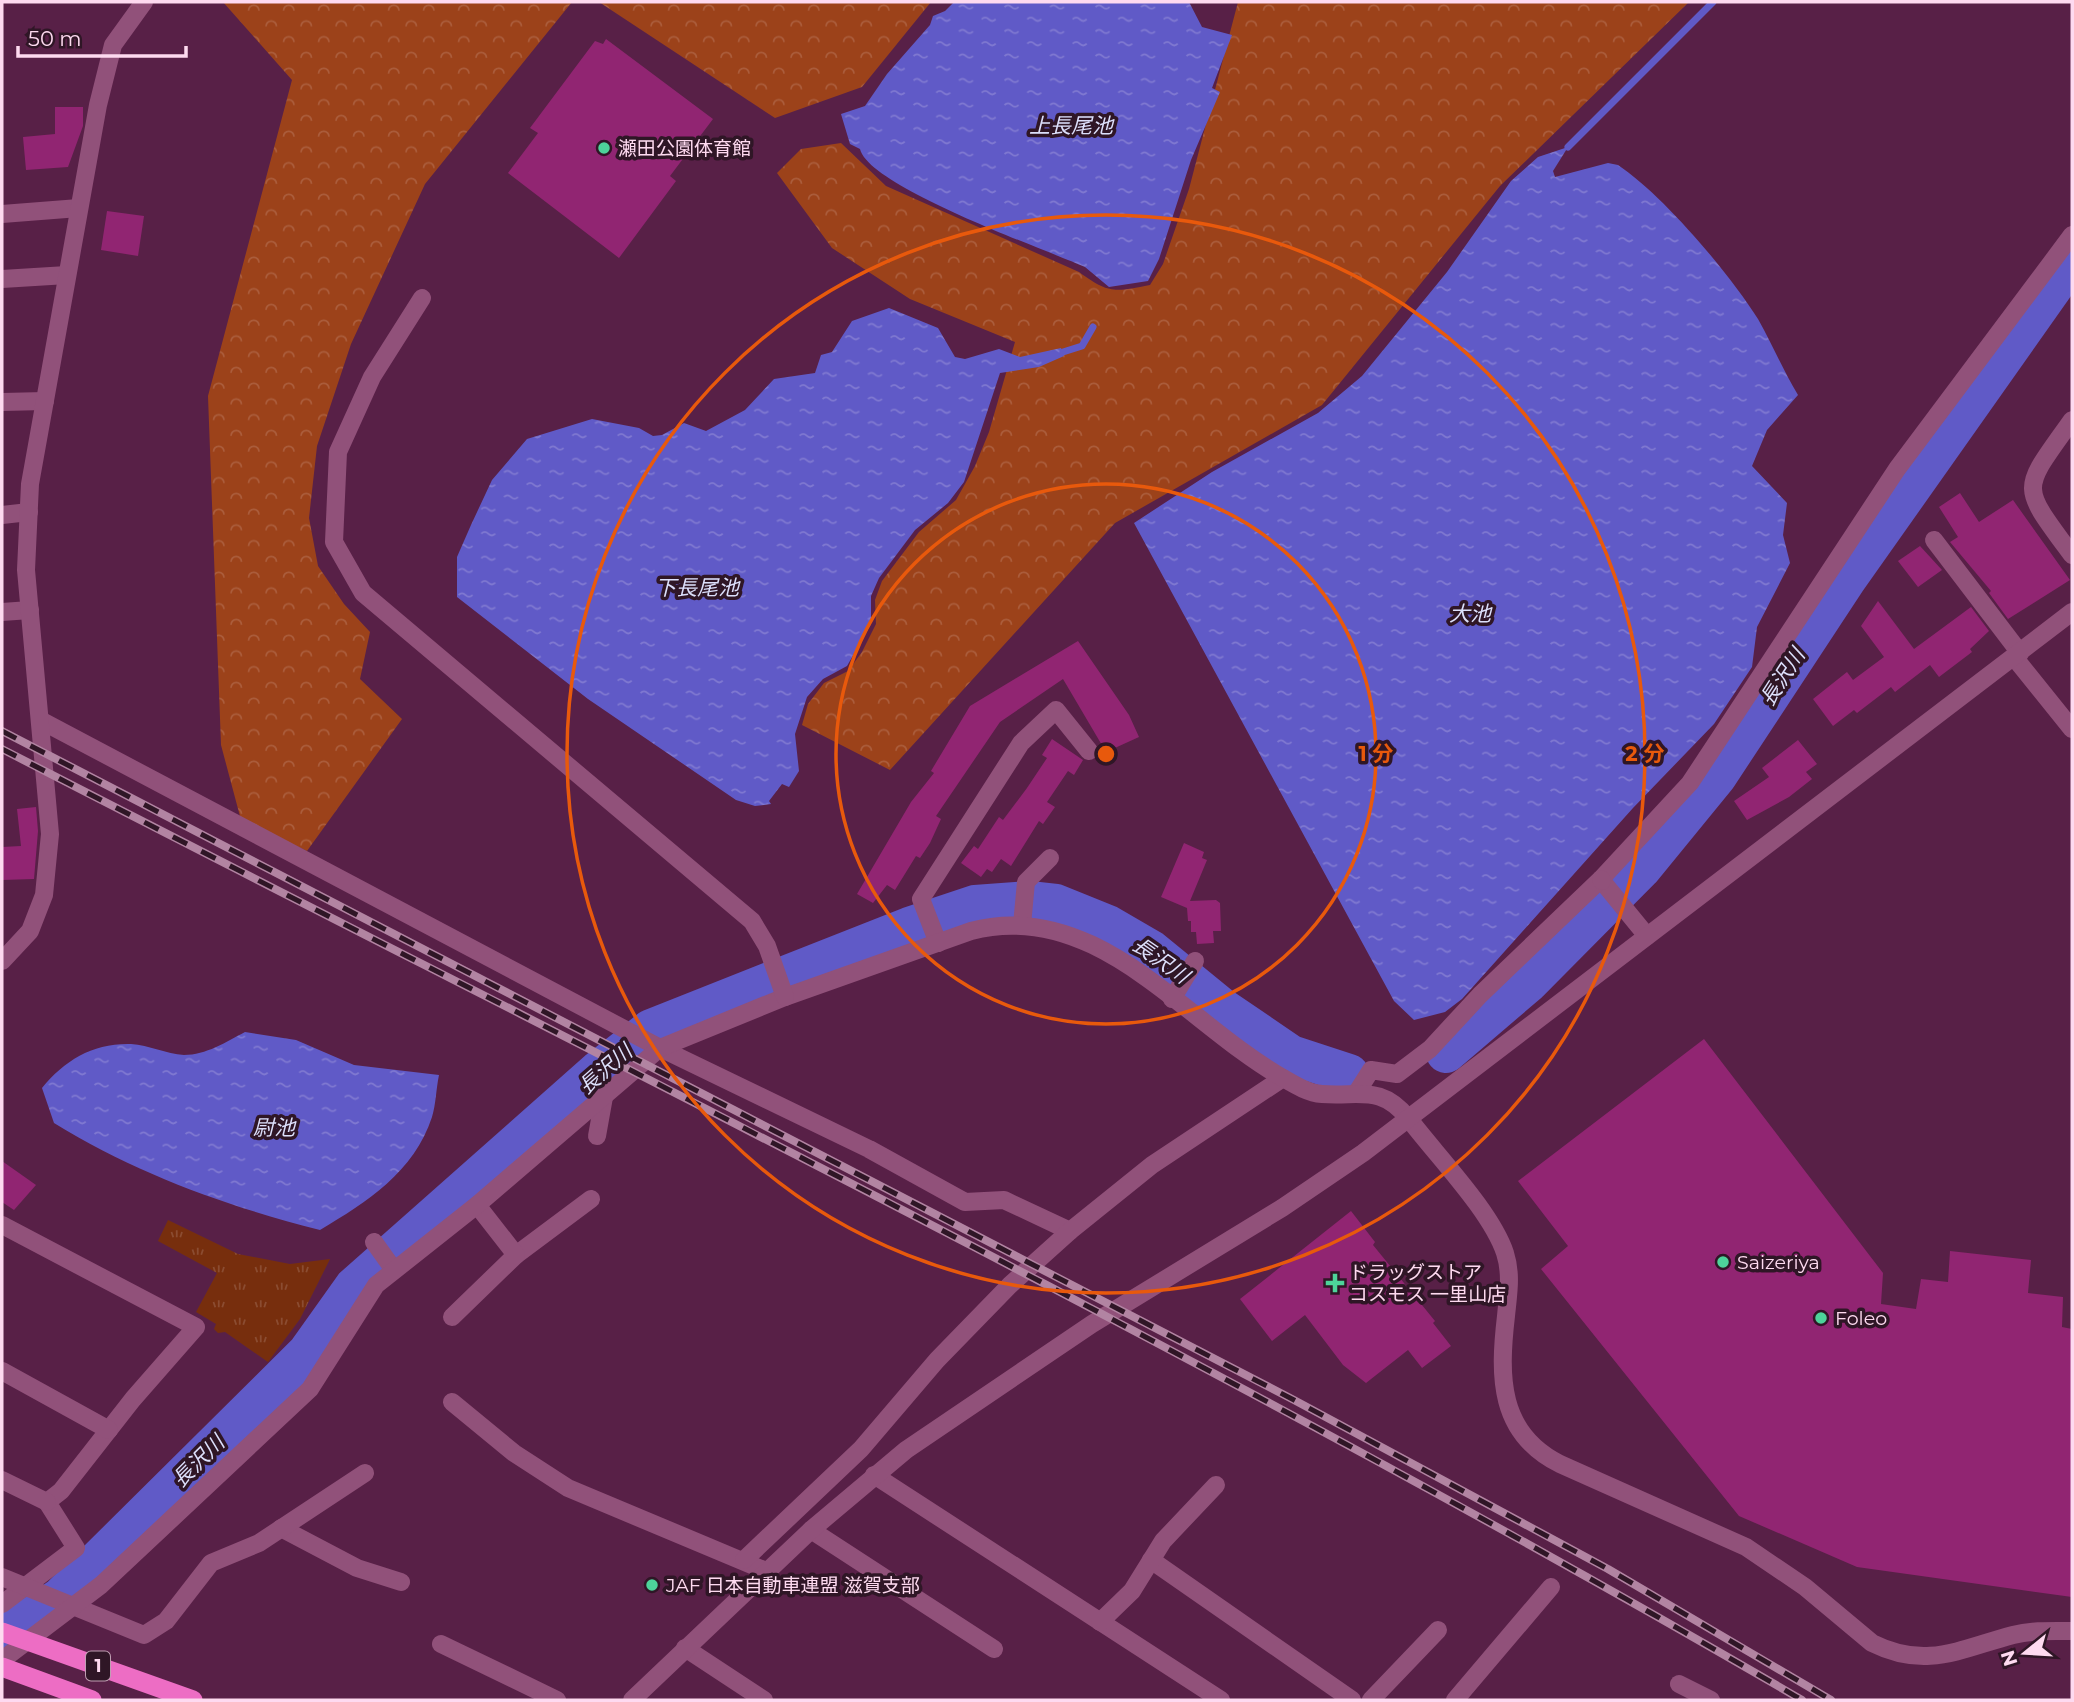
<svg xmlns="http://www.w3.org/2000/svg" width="2074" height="1702" viewBox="0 0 2074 1702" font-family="Montserrat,'Noto Sans JP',sans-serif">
	<defs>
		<pattern id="grass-tufts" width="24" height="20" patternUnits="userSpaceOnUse" patternTransform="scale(1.75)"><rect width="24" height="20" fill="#772e0d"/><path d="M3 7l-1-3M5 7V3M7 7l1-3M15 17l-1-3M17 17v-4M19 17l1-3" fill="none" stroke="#8b4c31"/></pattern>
		<pattern id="forest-crowns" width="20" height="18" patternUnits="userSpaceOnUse" patternTransform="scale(1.75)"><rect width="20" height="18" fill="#9c421a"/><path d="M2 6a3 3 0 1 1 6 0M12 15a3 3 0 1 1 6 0" fill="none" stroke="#ab5d3c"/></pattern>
		<pattern id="water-ripples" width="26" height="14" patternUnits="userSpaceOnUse" patternTransform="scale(1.75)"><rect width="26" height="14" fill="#605ac7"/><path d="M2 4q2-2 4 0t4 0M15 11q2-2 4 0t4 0" fill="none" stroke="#8079d1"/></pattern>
	</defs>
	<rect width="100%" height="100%" fill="#582047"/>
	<polygon fill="url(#grass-tufts)" points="168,1220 238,1254 290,1264 330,1259 300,1319 268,1362 225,1332 218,1333 214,1329 216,1324 196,1312 217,1273 158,1241"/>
	<g fill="url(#forest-crowns)">
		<polygon points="223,2 572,2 425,184 351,344 317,446 309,518 318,566 344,604 370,632 360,679 402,719 307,851 241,820 221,745 208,396 292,80"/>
		<polygon points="599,2 931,2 862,87 775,118"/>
		<path d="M 1238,2 L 1689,2 L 1500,186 L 1322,405 L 1115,523 L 890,770 L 802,725 L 808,704 L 824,683 L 848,671 L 862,652 L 876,624 L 875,600 L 882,581 L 919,532 L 956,500 L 975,466 L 989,432 L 1015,342 L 910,299 L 832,248 L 777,173 L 801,149 L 841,143 L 886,186 L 1079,272 C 1109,294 1114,292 1150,285 L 1163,264 L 1189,189 Z"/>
	</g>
	<g fill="url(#water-ripples)">
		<path d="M 954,2 L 1189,2 L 1202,27 L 1232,35 L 1212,88 L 1220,92 L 1191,160 L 1159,259 L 1148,281 L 1109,287 L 1085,267 C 1044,249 869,187 860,149 L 850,144 L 841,114 L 865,106 L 887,74 L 930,25 L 933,16 L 945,11 Z"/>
		<path d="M 1568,147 L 1553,171 L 1555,177 L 1608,163 L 1618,165 C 1663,195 1729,273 1758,319 C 1772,344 1783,370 1798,395 L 1767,430 L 1752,466 L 1787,503 L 1783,535 L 1790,563 L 1757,627 L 1752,667 L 1714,724 L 1633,808 L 1462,999 L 1445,1012 L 1414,1020 L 1394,1001 L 1134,523 L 1212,472 L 1318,413 L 1362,376 L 1447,272 L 1511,181 L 1538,157 Z"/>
		<polygon points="889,308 938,328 955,357 965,359 999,349 1020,357 1061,348 1064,356 1039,367 1000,373 964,482 948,503 915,530 879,578 871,596 871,624 847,666 823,679 807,697 795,734 799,771 789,787 782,784 769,801 771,804 755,806 736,800 588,699 457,597 457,557 471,525 492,480 527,439 592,419 639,428 653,436 662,435 684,423 706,431 745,410 774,379 815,373 821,355 832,352 852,321"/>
		<path d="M 245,1032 L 296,1040 L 354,1065 L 439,1075 C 436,1089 436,1104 432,1117 C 414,1172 367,1202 320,1230 C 226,1206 137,1174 54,1123 L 42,1088 C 65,1060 93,1043 131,1044 C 149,1045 166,1054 184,1055 C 206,1055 226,1042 245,1032 Z"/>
	</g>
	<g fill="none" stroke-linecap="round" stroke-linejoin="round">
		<g stroke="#605ac7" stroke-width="7">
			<polyline points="1568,147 1713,2"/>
			<polyline points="1063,352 1082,346 1093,327"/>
		</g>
		<g stroke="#605ac7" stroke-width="40">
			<polyline points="1446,1053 1529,982 1641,869 1717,776 1846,580 2072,260"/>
			<polyline points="2,1637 61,1597 307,1353 354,1287 598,1071 651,1029 909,927 975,905 1029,901 1056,904 1108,925 1151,950 1222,1008 1291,1055 1349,1074"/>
		</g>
	</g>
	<g fill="#912572">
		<polygon points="606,39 713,119 670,176 676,181 619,258 508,173 538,133 530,128 595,41 603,44"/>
		<polygon points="55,107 83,107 83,126 68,167 26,170 23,137 55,134"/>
		<polygon points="107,211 144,216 138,256 101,250"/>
		<polygon points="1960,493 1979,522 2013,500 2070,580 2008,619 1989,593 1991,591 1950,542 1958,537 1939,507"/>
		<polygon points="1920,546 1942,570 1918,587 1898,561"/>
		<polygon points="1878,601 1914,649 1971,607 1989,631 1970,649 1972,652 1939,677 1930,665 1895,692 1891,687 1857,713 1854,710 1833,726 1813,699 1847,672 1853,680 1884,657 1861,626"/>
		<polygon points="1078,641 1129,715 1139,737 1106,752 1063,679 1000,722 936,816 941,819 930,843 920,858 916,856 895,890 887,885 873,903 857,894 911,802 934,773 931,771 970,706"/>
		<polygon points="1052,739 1083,760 1074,775 1068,771 1047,802 1055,807 1043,824 1039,821 1011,866 1001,859 992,872 987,869 981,877 961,863 974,846 978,849 999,817 1003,820 1027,788 1047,758 1042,755"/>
		<polygon points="1798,740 1817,764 1806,772 1812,779 1789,797 1747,820 1734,801 1769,777 1762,768"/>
		<polygon points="36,807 38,831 34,879 2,880 2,847 21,846 17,809"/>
		<polygon points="1184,843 1204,852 1202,858 1207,860 1190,901 1216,900 1220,903 1221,931 1213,931 1214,943 1197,944 1196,932 1191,932 1191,921 1188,921 1187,908 1161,897"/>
		<polygon points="1704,1039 1883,1273 1881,1304 1916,1309 1921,1279 1948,1282 1950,1251 2031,1260 2028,1293 2063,1297 2062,1327 2072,1329 2072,1597 1857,1567 1739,1516 1541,1269 1568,1246 1518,1181"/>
		<polygon points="2,1161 36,1185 14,1210 2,1202"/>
		<polygon points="1351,1211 1375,1242 1373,1245 1435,1321 1433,1323 1451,1346 1422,1368 1408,1350 1366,1383 1343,1365 1305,1315 1272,1341 1240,1299"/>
	</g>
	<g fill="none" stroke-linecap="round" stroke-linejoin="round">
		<g stroke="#91517a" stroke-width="18">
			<polyline points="2,214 79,208"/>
			<polyline points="2,279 67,275"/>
			<polyline points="2,402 45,401"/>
			<path d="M 2072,420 C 2021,492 2019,483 2072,555"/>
			<polyline points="2,515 29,512"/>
			<polyline points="1934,540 2020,653"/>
			<polyline points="2,612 30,610"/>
			<polyline points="40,720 660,1048 869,1149 965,1202 1004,1200 1070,1231"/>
			<polyline points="1602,881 1647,936"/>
			<polyline points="1022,925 1026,882 1050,858"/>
			<polyline points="938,943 921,899 1021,743 1056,710 1089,751"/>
			<polyline points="2,961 30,931 44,895 50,834 26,570 30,484 98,105 113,45 144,2"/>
			<polyline points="1172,999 1195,961"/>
			<polyline points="1357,1092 1371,1070 1397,1074 1430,1049 1480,995 1601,879 1690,783 1897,469 2072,235"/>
			<polyline points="597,1136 604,1097"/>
			<polyline points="2,1225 196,1327 133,1399 61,1491 47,1502 76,1548 2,1604"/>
			<polyline points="374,1242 394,1270"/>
			<polyline points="516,1255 591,1199"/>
			<polyline points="452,1317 516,1255 477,1205"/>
			<polyline points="2,1371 109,1430"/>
			<polyline points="452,1402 514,1453 568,1488 766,1571"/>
			<polyline points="874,1475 1221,1700"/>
			<polyline points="2,1480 47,1502"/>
			<polyline points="281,1528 357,1568 401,1582"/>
			<polyline points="811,1530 994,1649"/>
			<polyline points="744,1560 861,1449 937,1360 1010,1285 1070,1231 1152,1165 1283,1078"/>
			<polyline points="1151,1560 1352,1700"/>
			<polyline points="2,1577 144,1635 166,1621 211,1563 259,1543 365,1473"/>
			<polyline points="1100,1622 1132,1591 1163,1541 1216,1485"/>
			<polyline points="441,1644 557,1700"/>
			<polyline points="685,1648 764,1700"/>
			<path d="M 2,1660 L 101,1585 L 310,1389 L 376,1285 L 477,1205 L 660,1048 L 785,997 L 971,931 C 1097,898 1184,1022 1283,1078 C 1295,1085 1308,1093 1322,1094 C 1360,1097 1381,1084 1409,1119"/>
			<polyline points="1679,1684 1711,1700"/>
			<polyline points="1371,1700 1438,1630"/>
			<polyline points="1455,1700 1551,1587"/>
		</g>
		<g stroke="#91517a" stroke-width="18">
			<polyline points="422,298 372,377 338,452 334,542 363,593 752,921 767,946 785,997"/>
			<polyline points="2014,657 2072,729"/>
			<polyline points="1601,879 1602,881"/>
			<path d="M 1409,1119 C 1437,1156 1491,1211 1505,1253 C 1512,1275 1508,1295 1506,1316 C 1499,1376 1498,1433 1560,1464 L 1746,1547 L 1805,1587 L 1872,1643 C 1926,1670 1960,1649 2013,1635 C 2032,1630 2052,1631 2072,1631"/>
			<polyline points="632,1700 811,1530 906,1450 1092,1324 1282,1208 1363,1153 2072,612"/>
		</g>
		<polyline stroke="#ed6dc4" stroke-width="19" points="2,1667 92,1700"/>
		<defs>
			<g id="rail">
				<polyline points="2,731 1294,1400 1608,1569 1831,1700"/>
				<path d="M 2,749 C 605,1060 1216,1358 1802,1700"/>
			</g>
		</defs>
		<use href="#rail" stroke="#b284a2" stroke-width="8"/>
		<use href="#rail" stroke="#2f1626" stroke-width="5" stroke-dasharray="16" stroke-linecap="butt"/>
		<polyline stroke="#ed6dc4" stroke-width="19" points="2,1632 193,1700"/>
	</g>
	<g fill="none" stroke="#e8590c" stroke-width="3.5">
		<circle cx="1106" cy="754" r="270"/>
		<circle cx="1106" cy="754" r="539"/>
	</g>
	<g fill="#4dd39a" stroke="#2f1626" stroke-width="2.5">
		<circle cx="604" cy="148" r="7"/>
		<circle cx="1723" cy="1262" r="7"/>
		<path d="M1331.5 1272.5h7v7h7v7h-7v7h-7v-7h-7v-7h7z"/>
		<circle cx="1821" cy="1318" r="7"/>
		<circle cx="652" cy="1585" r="7"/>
	</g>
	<g text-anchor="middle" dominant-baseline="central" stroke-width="7" stroke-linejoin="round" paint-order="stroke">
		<rect fill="#2f1626" stroke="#c09fb3" stroke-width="2" x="86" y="1651.5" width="24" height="29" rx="5"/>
		<g font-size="18" font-weight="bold" fill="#fedaf0">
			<text x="98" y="1666">1</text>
		</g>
		<g font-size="19" fill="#fedaf0" stroke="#2f1626" text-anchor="start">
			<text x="618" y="148">瀬田公園体育館</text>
			<text x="1737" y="1262">Saizeriya</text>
			<text x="1349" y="1272">ドラッグストア<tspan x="1349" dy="22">コスモス 一里山店</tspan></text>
			<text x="1835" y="1318">Foleo</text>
			<text x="666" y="1585">JAF 日本自動車連盟 滋賀支部</text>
		</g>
		<g font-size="21" font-style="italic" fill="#dcdffb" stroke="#2f1626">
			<text x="1071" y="125">上長尾池</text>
			<text x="697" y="587">下長尾池</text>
			<text x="1470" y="613">大池</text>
			<text transform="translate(1782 677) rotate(-57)">長沢川</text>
			<text transform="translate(1161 960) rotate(35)">長沢川</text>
			<text transform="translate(605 1069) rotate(-41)">長沢川</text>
			<text x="274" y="1127">尉池</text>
			<text transform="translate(198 1461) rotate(-45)">長沢川</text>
		</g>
	</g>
	<circle cx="1106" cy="754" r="10" fill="#e8590c" stroke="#2f1626" stroke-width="3.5"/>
	<g font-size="21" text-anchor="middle" font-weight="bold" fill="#e8590c" stroke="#2f1626" stroke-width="7" stroke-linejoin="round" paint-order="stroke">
		<text x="1376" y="761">1 分</text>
		<text x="1645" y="761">2 分</text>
	</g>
	<rect width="2074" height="1702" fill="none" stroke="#fedaf0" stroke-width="7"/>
	<g transform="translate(2025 1653) rotate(252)" stroke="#2f1626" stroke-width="5" paint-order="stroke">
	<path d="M0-5L12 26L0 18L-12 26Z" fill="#fedaf0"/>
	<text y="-10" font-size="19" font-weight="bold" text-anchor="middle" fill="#fedaf0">N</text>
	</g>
	<path d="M18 46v10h168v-10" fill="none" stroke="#fedaf0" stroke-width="3.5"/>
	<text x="28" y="46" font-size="21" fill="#fedaf0" stroke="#2f1626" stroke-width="5" paint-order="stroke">50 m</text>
</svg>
